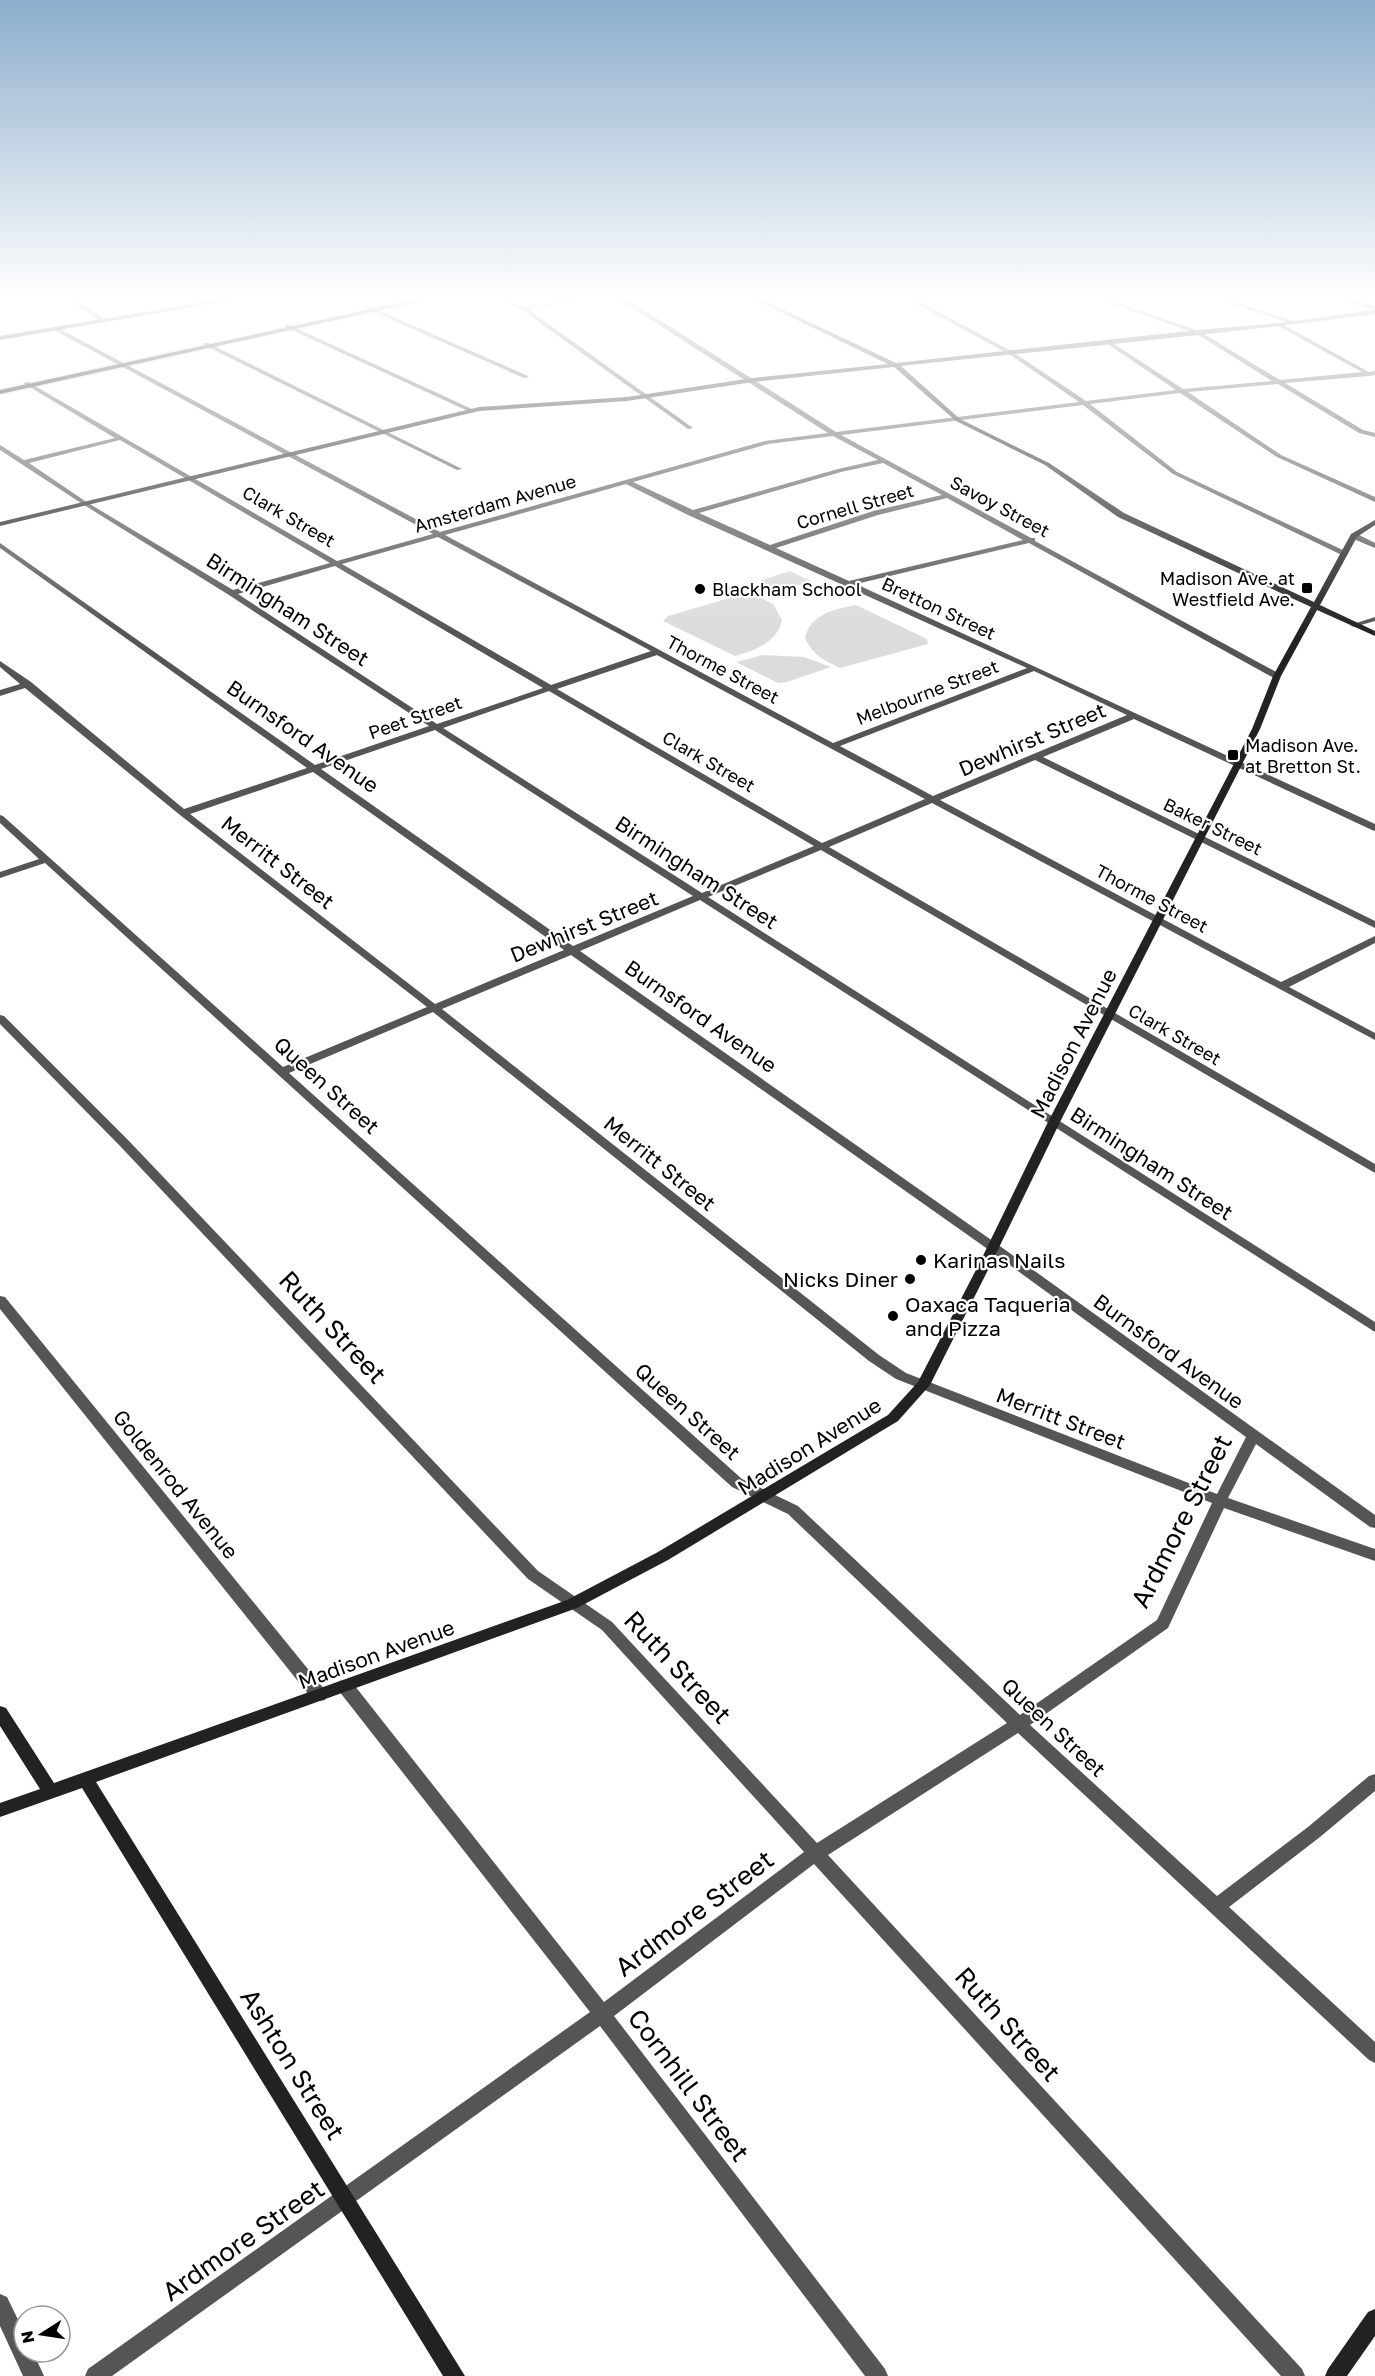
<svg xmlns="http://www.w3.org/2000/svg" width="1375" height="2376" viewBox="0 0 1375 2376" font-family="'Golos Text',sans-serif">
	<rect width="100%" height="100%" fill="#fff"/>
	<g fill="#dcdcdc">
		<polygon points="790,571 811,581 779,591 759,581"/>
		<path d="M 750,592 L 773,604 L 782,620 C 777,643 755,650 735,656 L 663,621 L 668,616 Z"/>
		<path d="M 856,605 L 927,639 L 928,644 L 840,668 C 824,661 812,654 805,638 C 810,614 835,609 856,605 Z"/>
		<polygon points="763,655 804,657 831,667 787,682 778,683 736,662"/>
	</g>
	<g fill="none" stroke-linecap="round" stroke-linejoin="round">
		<defs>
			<polygon id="primary" points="417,299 431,299 0,394 0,390"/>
		</defs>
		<use href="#primary" stroke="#dbdbdb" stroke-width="3"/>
		<g fill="#555" fill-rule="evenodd">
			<polygon points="69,299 76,299 106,321 101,322"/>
			<path d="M 498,299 C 509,299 517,307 527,307 C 545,307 562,299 581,299 L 529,310 L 693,428 L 688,429 L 522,310 Z"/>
			<path d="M 618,299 L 626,299 L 650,314 L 836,432 L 1079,402 L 1009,354 L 907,299 L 915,299 L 1013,352 L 1086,401 L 1176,390 L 1106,343 L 1108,340 L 1183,389 L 1272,381 L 1195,333 L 1097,299 L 1107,299 L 1199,331 L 1280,380 L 1362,372 L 1278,326 L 1280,323 L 1369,372 L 1375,371 L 1375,375 L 1369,376 L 1285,383 L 1363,430 L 1375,433 L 1375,437 L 1359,433 L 1278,384 L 1188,392 L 1281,455 L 1375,497 L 1375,502 L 1277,457 L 1180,393 L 1090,404 L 1177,472 L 1347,552 L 1348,554 L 1344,556 L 1173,474 L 1083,405 L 841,435 L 1031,538 L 1035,538 L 1035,541 L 1280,674 L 1280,678 L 1274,678 L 1029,543 L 856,584 L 1375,824 L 1375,831 L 1372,830 L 1134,719 L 1043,757 L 1375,921 L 1375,928 L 1035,760 L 940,800 L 1281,982 L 1375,936 L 1375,943 L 1289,987 L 1375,1033 L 1375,1040 L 932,803 L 829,847 L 1375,1164 L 1375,1173 L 821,850 L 708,897 L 1375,1322 L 1375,1332 L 700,900 L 580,951 L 997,1244 L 1375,1515 L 1375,1528 L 1370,1527 L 1256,1444 L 1228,1498 L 1375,1549 L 1375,1561 L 1224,1508 L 1168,1628 L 1030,1725 L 1217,1896 L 1308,1827 L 1369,1776 L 1375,1774 L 1375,1791 L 1320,1837 L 1229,1907 L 1375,2042 L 1375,2063 L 1369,2060 L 1018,1733 L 828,1855 L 1302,2369 L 1305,2376 L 1281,2376 L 814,1864 L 614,2016 L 885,2369 L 888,2376 L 865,2376 L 600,2026 L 112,2376 L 85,2376 L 88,2369 L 590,2012 L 339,1691 L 337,1686 L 339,1681 L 345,1680 L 351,1681 L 604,2002 L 804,1852 L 602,1630 L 528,1579 L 121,1147 L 0,1024 L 0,1015 L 4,1016 L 129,1141 L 538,1571 L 612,1622 L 817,1843 L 1007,1723 L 788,1514 L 732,1487 L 45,863 L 0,878 L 0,872 L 39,859 L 0,823 L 0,815 L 3,816 L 283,1067 L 427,1007 L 180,815 L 25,688 L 0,696 L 0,690 L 20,684 L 0,667 L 0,661 L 31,682 L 184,809 L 307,768 L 0,548 L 0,543 L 315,765 L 429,726 L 229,595 L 84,505 L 0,450 L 0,445 L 24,460 L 115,438 L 23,383 L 28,382 L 337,561 L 433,534 L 54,330 L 54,328 L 58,328 L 440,532 L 765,441 L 828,433 ZM 833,436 L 878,460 L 838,469 L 693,510 L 633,482 L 768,444 ZM 120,440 L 330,563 L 233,590 L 88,503 L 29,463 ZM 883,463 L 942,495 L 873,511 L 770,545 L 699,513 L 841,472 ZM 626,484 L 688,515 L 1027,668 L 833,743 L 445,535 ZM 947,498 L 1023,540 L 849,581 L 776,548 L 878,515 ZM 438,537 L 651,651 L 551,685 L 342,564 ZM 335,566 L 543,688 L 437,724 L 238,594 ZM 657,655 L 925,799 L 822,843 L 557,689 ZM 1034,671 L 1127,715 L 933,796 L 840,746 ZM 549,691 L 814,846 L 702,893 L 443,728 ZM 435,730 L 693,896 L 573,946 L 321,769 ZM 313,772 L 564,950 L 435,1004 L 190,814 ZM 571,955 L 989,1250 L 1246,1437 L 1217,1494 L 906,1373 L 879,1355 L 442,1009 ZM 433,1012 L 869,1361 L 896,1379 L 1212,1503 L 1157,1620 L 1020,1715 L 798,1506 L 742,1479 L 289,1073 Z"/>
			<polygon points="1216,299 1226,299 1296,322 1291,323"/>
			<polygon points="1340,299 1350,299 1375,307 1375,311"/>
			<polygon points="369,306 528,376 529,377 524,378 367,309"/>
			<polygon points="287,324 472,409 473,410 468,411 285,327"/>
			<polygon points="204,343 208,343 462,469 457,470 204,345"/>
			<polygon points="1351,534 1357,534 1375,543 1375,548 1351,538"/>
			<polygon points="1375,617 1375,621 1354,627 1350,625"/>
			<polygon points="0,1296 5,1297 325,1690 327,1695 325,1700 319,1701 313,1700 0,1309"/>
			<polygon points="0,2294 7,2297 24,2332 24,2352 33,2352 44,2376 23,2376 0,2326"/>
		</g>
		<g fill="#222" fill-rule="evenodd">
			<polygon points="224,299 239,299 0,340 0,336"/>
			<path d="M 753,299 L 761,299 L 896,363 L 1197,330 L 1280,323 L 1375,310 L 1375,314 C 1217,335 1059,349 901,366 L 960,419 L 1049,463 L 1124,513 L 1314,602 L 1351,534 L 1375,520 L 1375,525 L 1357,537 L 1320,605 L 1375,631 L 1375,636 L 1317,610 L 1281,676 L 1260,729 L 1060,1122 L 990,1266 L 930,1385 L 898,1421 L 668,1560 L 577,1608 L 96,1782 L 465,2376 L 443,2376 L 82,1788 L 0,1817 L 0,1803 L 40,1789 L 0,1726 L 0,1706 L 6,1708 L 54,1783 L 567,1600 L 658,1552 L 888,1415 L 918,1382 L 978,1266 L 1048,1122 L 1252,729 L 1273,676 L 1311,607 L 1118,517 L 1045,465 L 956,421 L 894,367 L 753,382 L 627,401 L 479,411 L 0,526 L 0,522 L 479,407 L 627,397 L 753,378 L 888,364 Z"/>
			<polygon points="1375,2309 1375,2336 1347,2376 1325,2376 1328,2369 1368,2312"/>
		</g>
		<use href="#primary" fill="#000" fill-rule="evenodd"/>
	</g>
	<linearGradient id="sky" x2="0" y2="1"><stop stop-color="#8cadcc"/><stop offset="0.47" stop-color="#fff"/><stop offset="1" stop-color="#fff" stop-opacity="0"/></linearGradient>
	<rect width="1375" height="632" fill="url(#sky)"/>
	<g fill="#000" stroke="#fff" stroke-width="2">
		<rect x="1301" y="582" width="12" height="12" rx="3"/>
		<circle cx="700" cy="589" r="6"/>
		<rect x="1227" y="749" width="12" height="12" rx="3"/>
		<circle cx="921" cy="1260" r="6"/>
		<circle cx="910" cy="1279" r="6"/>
		<circle cx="893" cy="1316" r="6"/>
	</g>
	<g text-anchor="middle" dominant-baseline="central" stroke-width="4.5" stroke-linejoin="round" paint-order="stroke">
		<g font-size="18" fill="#000" stroke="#fff">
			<text transform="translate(495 503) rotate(-16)">Amsterdam Avenue</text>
			<text transform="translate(855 506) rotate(-16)">Cornell Street</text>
			<text transform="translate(1000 506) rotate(28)">Savoy Street</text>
			<text transform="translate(289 516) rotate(30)">Clark Street</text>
			<text transform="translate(939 608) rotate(25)">Bretton Street</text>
			<text transform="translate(723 669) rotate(28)">Thorme Street</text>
			<text transform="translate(927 692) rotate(-21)">Melbourne Street</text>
			<text transform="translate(415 717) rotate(-19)">Peet Street</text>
			<text transform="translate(709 761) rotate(30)">Clark Street</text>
			<text transform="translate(1213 826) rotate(26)">Baker Street</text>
			<text transform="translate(1152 898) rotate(28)">Thorme Street</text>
			<text transform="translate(1175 1034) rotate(30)">Clark Street</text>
		</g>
		<g font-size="18" fill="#000" stroke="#fff" text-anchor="start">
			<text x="1295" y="578" text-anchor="end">Madison Ave. at<tspan x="1295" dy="21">Westfield Ave.</tspan></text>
			<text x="712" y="589">Blackham School</text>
			<text x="1245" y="745">Madison Ave.<tspan x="1245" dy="21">at Bretton St.</tspan></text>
		</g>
		<g font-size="21" fill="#000" stroke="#fff">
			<text transform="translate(288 609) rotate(33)">Birmingham Street</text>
			<text transform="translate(303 736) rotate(35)">Burnsford Avenue</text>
			<text transform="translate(1032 739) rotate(-23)">Dewhirst Street</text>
			<text transform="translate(278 862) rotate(38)">Merritt Street</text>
			<text transform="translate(697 872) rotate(33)">Birmingham Street</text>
			<text transform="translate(584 926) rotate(-22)">Dewhirst Street</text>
			<text transform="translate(701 1016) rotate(35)">Burnsford Avenue</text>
			<text transform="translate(1073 1043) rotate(-63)">Madison Avenue</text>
			<text transform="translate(327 1085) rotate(42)">Queen Street</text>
			<text transform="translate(660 1163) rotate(39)">Merritt Street</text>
			<text transform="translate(1152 1163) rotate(33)">Birmingham Street</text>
			<text transform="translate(1169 1351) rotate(36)">Burnsford Avenue</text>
			<text transform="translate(688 1411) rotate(42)">Queen Street</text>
			<text transform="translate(1061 1418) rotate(21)">Merritt Street</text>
			<text transform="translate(809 1446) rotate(-32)">Madison Avenue</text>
			<text transform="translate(176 1484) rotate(51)">Goldenrod Avenue</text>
			<text transform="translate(376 1654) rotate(-20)">Madison Avenue</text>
			<text transform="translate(1054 1727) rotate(43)">Queen Street</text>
		</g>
		<g font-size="21" fill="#000" stroke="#fff" text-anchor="start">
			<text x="933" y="1260">Karinas Nails</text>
			<text x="898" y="1279" text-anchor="end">Nicks Diner</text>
			<text x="905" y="1304">Oaxaca Taqueria<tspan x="905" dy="24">and Pizza</tspan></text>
		</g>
		<g font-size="26" fill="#000" stroke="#fff">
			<text transform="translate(333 1327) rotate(47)">Ruth Street</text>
			<text transform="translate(1181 1521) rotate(-63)">Ardmore Street</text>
			<text transform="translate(678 1667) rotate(47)">Ruth Street</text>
			<text transform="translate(694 1913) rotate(-37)">Ardmore Street</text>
			<text transform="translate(1008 2024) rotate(48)">Ruth Street</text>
			<text transform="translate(293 2064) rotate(58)">Ashton Street</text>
			<text transform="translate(689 2085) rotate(53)">Cornhill Street</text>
			<text transform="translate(243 2240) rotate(-35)">Ardmore Street</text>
		</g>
	</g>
	<g transform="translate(42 2334) rotate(258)"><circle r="28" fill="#ffffff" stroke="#999999" stroke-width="1.5"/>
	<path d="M0-4.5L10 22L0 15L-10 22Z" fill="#000000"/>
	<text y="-9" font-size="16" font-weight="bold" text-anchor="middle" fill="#000000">N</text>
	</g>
</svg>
